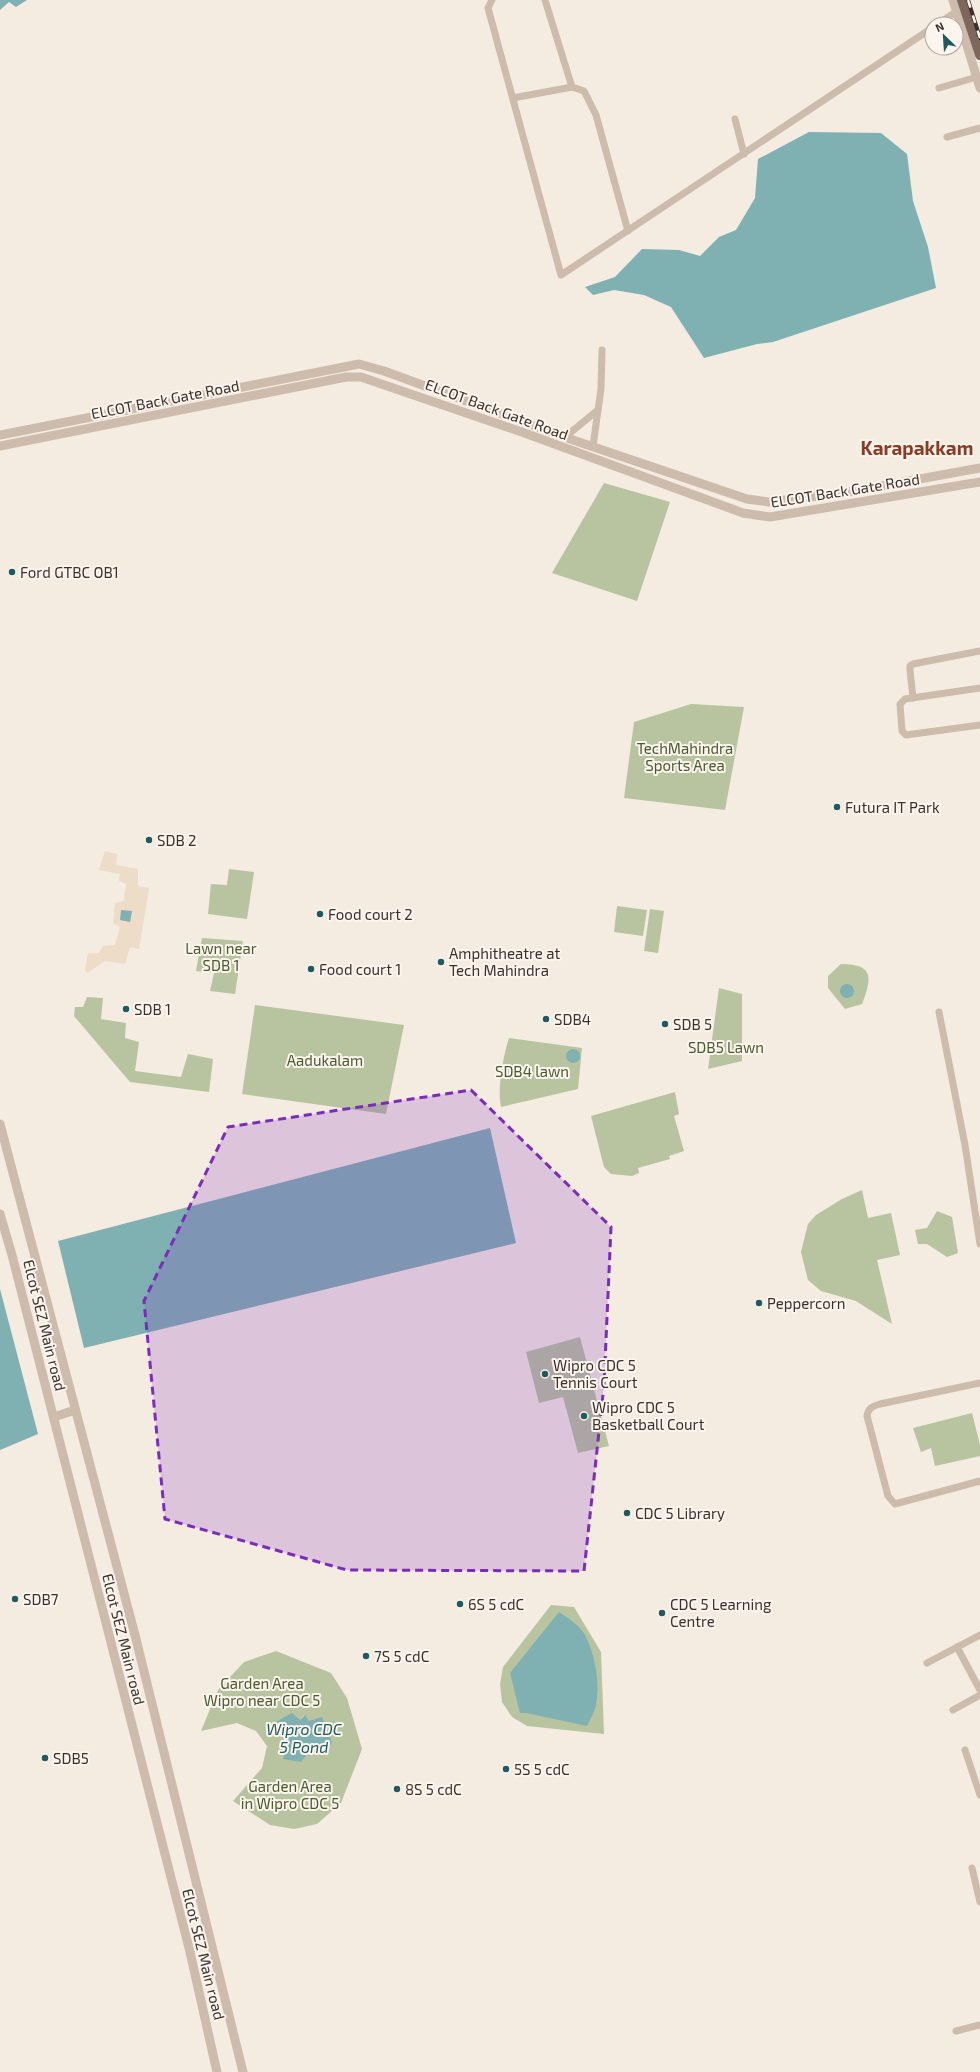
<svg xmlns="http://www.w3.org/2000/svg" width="980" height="2072" viewBox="0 0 980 2072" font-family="'Exo 2',sans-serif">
	<rect width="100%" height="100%" fill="#f4ebe1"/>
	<g fill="#b8c4a0" fill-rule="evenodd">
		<polygon points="604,483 670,502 637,601 552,573"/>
		<polygon points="691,704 744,707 725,810 624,798 634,722"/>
		<polygon points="229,869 254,872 247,919 208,914 211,884 227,885"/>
		<polygon points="617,906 647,910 643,936 614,932"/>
		<polygon points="650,909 664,911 658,953 644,951"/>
		<polygon points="202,938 243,941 235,994 210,991 214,973 196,971"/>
		<path d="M 841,964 C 874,964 872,978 862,1004 L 845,1009 L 828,988 L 828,976 Z"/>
		<polygon points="719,988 742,994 742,1061 708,1069"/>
		<polygon points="87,997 103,998 101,1019 126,1023 125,1038 139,1042 135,1071 181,1077 188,1054 213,1059 209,1092 130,1082 74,1016 75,1007 83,1007"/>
		<polygon points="255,1005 404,1025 386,1114 242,1094"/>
		<path d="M 509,1038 L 582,1048 L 578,1089 L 501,1107 C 497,1088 503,1057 509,1038 Z"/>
		<polygon points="675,1092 679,1114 674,1116 684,1151 669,1156 670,1159 638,1168 639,1173 632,1176 611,1174 604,1167 591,1116"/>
		<polygon points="862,1190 868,1218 891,1213 900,1255 877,1260 892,1324 856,1301 821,1291 808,1280 801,1252 808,1224 816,1215 842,1199"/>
		<polygon points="937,1211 952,1217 958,1253 947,1257 927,1244 918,1244 915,1230 927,1228"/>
		<polygon points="580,1337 609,1446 578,1453 563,1397 539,1403 526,1352"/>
		<polygon points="972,1413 980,1445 980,1456 935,1466 931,1448 921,1452 913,1428"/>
		<polygon points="551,1605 574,1607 601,1652 604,1734 527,1726 512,1717 502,1702 500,1684 503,1667"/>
		<path d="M 276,1651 L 331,1673 L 347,1698 L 362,1749 L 341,1803 L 317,1824 L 294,1829 L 270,1825 L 233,1801 L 262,1768 L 267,1746 L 256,1731 L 237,1723 L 201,1731 L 218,1690 L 244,1662 ZM 304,1715 L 329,1746 L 317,1746 L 308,1753 L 284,1759 L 288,1742 L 275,1727 L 276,1722 L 300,1720 Z"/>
	</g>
	<polygon fill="#ecdcc8" points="105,851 117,854 116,865 138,869 138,886 149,888 139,949 130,947 125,964 105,961 87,973 85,970 88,953 99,953 103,946 115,945 120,927 113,923 115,903 124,901 126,884 119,881 120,874 99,870"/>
	<g fill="#7fb0b2">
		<polygon points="0,0 27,0 16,7 9,2 0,10"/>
		<polygon points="809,132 881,133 907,154 913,201 928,247 936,288 773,342 757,344 704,358 671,307 644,295 614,290 593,295 585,287 615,277 642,249 679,250 700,256 719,237 736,230 755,198 758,159"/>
		<polygon points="121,910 132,911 130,922 120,920"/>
		<circle cx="847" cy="991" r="7"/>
		<circle cx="573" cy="1056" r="7"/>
		<polygon points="490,1128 516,1243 84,1348 58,1241"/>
		<polygon points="0,1289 38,1434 0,1450"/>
		<path d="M 559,1612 C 569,1619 581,1626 586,1637 C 596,1658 601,1687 595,1709 C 593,1715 589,1721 587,1726 L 526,1713 L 520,1713 L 510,1673 Z"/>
		<polygon points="292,1713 300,1720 305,1715 309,1721 322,1717 332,1743 329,1746 318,1746 314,1753 308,1753 301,1762 283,1759 288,1742 275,1726 276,1722"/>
	</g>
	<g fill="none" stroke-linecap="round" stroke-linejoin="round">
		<g stroke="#cdbbac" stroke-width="7">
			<polyline points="492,0 488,8 561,275 932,28"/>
			<polyline points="545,0 572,87 584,91 596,115 628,231"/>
			<polyline points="938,24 957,11"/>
			<polyline points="939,88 977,77"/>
			<polyline points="513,98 572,87"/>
			<polyline points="735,119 744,154"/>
			<polyline points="947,137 980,128"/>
			<polyline points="565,437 598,410"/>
			<polyline points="593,446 601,389 602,350"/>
			<polyline points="980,688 905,699 900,704 902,731 906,735 980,725"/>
			<polyline points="913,698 910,670 910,666 913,664 980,651"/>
			<polyline points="939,1012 965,1145 980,1244"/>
			<path d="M 980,1383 L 880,1404 C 873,1406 868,1408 867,1416 L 888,1496 L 895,1504 L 980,1481"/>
			<polyline points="957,1647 980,1690"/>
			<polyline points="927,1663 980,1635"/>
			<polyline points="953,1710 980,1695"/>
			<polyline points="965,1750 980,1795"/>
			<polyline points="972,1868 980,1902"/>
			<polyline points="956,2031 980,2025"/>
		</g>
		<g stroke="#cdbbac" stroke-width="9">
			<polyline points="953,0 980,88"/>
			<polyline points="0,435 359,364 384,371 573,440 747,499 769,502 843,493 980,468"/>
			<polyline points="0,446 346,377 361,377 519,431 743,513 770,517 980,482"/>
			<polyline points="0,1124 135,1635 243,2072"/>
			<polyline points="0,1214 12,1255 190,1952 217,2072"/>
			<polyline points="54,1417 75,1410"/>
		</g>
		<polyline stroke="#7d675c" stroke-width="10" points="962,0 980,55"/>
		<defs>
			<polyline id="rail" points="968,0 980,38"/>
		</defs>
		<use href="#rail" stroke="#3b302b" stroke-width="4"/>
		<use href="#rail" stroke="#fbf5ee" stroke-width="2.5" stroke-dasharray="8" stroke-linecap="butt"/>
	</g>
	<path fill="#7b2cbf" fill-opacity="0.2" stroke="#7b2cbf" stroke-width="3" stroke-dasharray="8 5" stroke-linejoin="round" d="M 471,1090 L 611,1227 L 604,1385 L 584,1571 L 347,1570 L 165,1519 L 144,1301 L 228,1127 Z"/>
	<g fill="#1f5a5e" stroke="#fbf5ee" stroke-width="1.5">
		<circle cx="12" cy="572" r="4"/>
		<circle cx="837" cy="807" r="4"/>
		<circle cx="149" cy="840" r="4"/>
		<circle cx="320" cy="914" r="4"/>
		<circle cx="441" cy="962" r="4"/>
		<circle cx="311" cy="969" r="4"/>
		<circle cx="126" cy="1009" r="4"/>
		<circle cx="546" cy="1019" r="4"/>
		<circle cx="665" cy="1024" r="4"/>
		<circle cx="759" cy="1303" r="4"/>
		<circle cx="545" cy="1374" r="4"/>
		<circle cx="584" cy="1416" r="4"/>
		<circle cx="627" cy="1513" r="4"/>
		<circle cx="15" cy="1599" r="4"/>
		<circle cx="460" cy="1604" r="4"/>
		<circle cx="662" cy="1613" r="4"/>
		<circle cx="366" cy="1656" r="4"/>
		<circle cx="45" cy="1758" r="4"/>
		<circle cx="506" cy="1769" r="4"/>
		<circle cx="397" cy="1789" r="4"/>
	</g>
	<g text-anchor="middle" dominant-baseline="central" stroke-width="4" stroke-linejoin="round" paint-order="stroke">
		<g font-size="15" fill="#3b302b" stroke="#fbf5ee">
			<text transform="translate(165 399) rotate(-11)">ELCOT Back Gate Road</text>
			<text transform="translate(497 409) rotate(20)">ELCOT Back Gate Road</text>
			<text transform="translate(845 490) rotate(-9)">ELCOT Back Gate Road</text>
			<text transform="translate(45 1325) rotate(76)">Elcot SEZ Main road</text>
			<text transform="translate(124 1639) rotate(76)">Elcot SEZ Main road</text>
			<text transform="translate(204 1954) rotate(76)">Elcot SEZ Main road</text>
		</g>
		<g font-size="15" fill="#3b302b" stroke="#fbf5ee" text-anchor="start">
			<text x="20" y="572">Ford GTBC OB1</text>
			<text x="845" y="807">Futura IT Park</text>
			<text x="157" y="840">SDB 2</text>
			<text x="328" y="914">Food court 2</text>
			<text x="449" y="953">Amphitheatre at<tspan x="449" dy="17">Tech Mahindra</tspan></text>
			<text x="319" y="969">Food court 1</text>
			<text x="134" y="1009">SDB 1</text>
			<text x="554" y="1019">SDB4</text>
			<text x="673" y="1024">SDB 5</text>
			<text x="767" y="1303">Peppercorn</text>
			<text x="553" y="1365">Wipro CDC 5<tspan x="553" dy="17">Tennis Court</tspan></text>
			<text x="592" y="1407">Wipro CDC 5<tspan x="592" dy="17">Basketball Court</tspan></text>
			<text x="635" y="1513">CDC 5 Library</text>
			<text x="23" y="1599">SDB7</text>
			<text x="468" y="1604">6S 5 cdC</text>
			<text x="670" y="1604">CDC 5 Learning<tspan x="670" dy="17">Centre</tspan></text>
			<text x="374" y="1656">7S 5 cdC</text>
			<text x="53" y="1758">SDB5</text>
			<text x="514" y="1769">5S 5 cdC</text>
			<text x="405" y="1789">8S 5 cdC</text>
		</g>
		<g font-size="15" fill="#4a5a2e" stroke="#fbf5ee">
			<text x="685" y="748">TechMahindra<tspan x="685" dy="17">Sports Area</tspan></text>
			<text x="221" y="948">Lawn near<tspan x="221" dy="17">SDB 1</tspan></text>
			<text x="726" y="1047">SDB5 Lawn</text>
			<text x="325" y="1060">Aadukalam</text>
			<text x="532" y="1071">SDB4 lawn</text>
			<text x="262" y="1683">Garden Area<tspan x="262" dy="17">Wipro near CDC 5</tspan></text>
			<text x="290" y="1786">Garden Area<tspan x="290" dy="17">in Wipro CDC 5</tspan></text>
		</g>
		<g font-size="16" font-style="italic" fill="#1f5a5e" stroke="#fbf5ee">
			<text x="304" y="1728">Wipro CDC<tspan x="304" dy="18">5 Pond</tspan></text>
		</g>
		<g font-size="19" font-weight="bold" fill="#8c3b22" stroke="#fbf5ee">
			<text x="917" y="447">Karapakkam</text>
		</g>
	</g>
	<g transform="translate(944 36) rotate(335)"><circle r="19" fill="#fbf5ee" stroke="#aea6a0"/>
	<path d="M0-3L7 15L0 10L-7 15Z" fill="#1f5a5e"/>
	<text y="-6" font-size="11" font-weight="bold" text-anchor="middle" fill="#3b302b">N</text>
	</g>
</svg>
